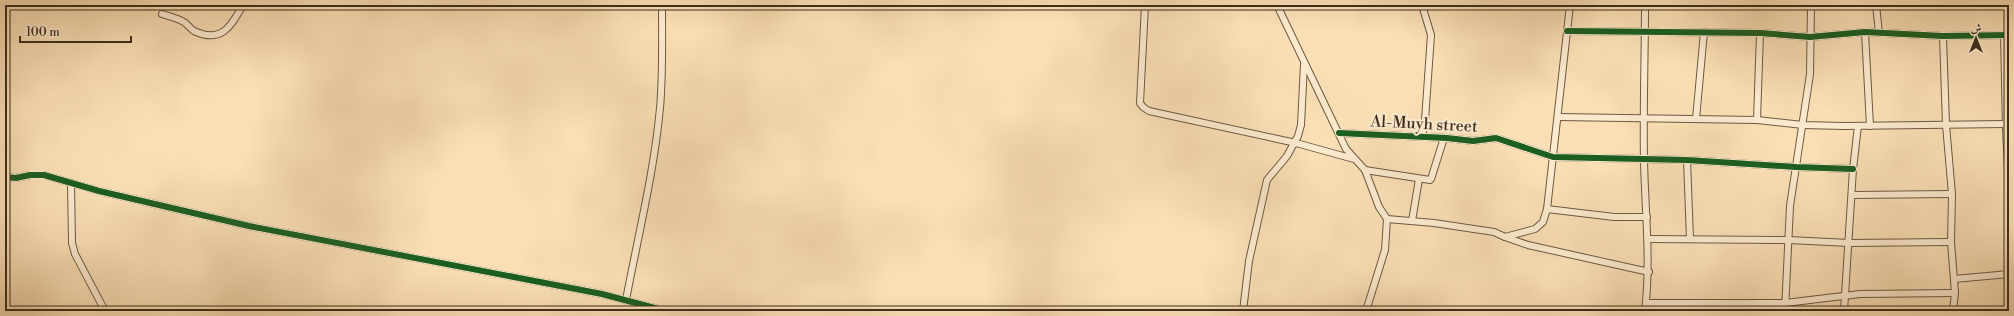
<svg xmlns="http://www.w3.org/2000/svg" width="2014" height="316" viewBox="0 0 2014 316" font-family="'Libre Bodoni',Amiri,serif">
	<rect width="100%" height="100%" fill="#fadfb5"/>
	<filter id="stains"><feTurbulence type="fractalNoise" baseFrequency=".005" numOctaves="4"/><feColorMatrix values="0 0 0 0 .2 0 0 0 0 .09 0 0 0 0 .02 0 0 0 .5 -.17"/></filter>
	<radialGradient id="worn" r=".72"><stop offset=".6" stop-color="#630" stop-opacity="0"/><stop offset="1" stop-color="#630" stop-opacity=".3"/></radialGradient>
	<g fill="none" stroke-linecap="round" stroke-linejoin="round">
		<defs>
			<g id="street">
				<polyline points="1145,5 1140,103 1143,107 1149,111 1296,143 1354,159"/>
				<polyline points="1277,5 1346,149 1365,170 1379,207 1387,219 1385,250 1366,311"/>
				<polyline points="1422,5 1431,35 1425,120 1422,137"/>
				<path d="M 1645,5 C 1645,56 1643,108 1644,160 C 1645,211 1651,260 1645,311"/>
				<polyline points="1876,5 1879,33"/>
				<path d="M 162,14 C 168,16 176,18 182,21 C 187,23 190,29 194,31 C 222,44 231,26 243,5"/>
				<polyline points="1567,31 1760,33 1810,37 1865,32 1943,36 2009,35"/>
				<polyline points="1865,32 1870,126"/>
				<polyline points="2004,35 2006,129 2009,188"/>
				<polyline points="1943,36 1946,125 1952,194 1951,242 1955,293 1953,311"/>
				<polyline points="1558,117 1757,120 1803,125 1844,126 2006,124"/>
				<polyline points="1696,119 1704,32"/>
				<polyline points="1757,120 1760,33"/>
				<polyline points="1339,133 1447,138 1473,141 1496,138 1553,157 1687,160 1796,167 1853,169"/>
				<polyline points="1687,160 1690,239"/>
				<polyline points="1365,170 1430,180 1431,179 1444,138"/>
				<polyline points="5,177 16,178 30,175 44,175 99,191 249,226 602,294 666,311"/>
				<polyline points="71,183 72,243 75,254 105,311"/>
				<polyline points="1852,195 1952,194"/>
				<polyline points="1547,209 1570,5"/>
				<polyline points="1387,219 1434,223 1494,232 1505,237 1535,229 1543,222 1547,209 1614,217 1647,217"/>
				<polyline points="1412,221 1419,179"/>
				<polyline points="1505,237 1528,245 1649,272"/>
				<polyline points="1649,239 1789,240 1849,243 1951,242"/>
				<polyline points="1954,279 2009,274"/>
				<path d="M 626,300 C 638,236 654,173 660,108 C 663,74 662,40 662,5"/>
				<polyline points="1646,303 1785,303 1860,294 1955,293"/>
				<polyline points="1243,311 1249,261 1267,180 1287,156 1298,136 1301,125 1304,64"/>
				<polyline points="1785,311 1790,206 1810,74 1811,5"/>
				<polyline points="1844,311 1853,169 1858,126"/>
			</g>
		</defs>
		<use href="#street" stroke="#6c5a43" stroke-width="8"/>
		<use href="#street" stroke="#fceacf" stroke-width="6"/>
		<defs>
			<g id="cycleway">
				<polyline points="1567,31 1760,33 1810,37 1865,32 1943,36 2009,35"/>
				<polyline points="1339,133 1447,138 1473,141 1496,138 1553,157 1687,160 1796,167 1853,169"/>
				<polyline points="5,177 16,178 30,175 44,175 99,191 249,226 602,294 666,311"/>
			</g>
		</defs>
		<use href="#cycleway" stroke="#fceacf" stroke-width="8"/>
		<use href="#cycleway" stroke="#1b5e20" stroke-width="6"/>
	</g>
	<g text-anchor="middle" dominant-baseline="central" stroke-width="4" stroke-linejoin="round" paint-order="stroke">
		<g font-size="16" fill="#3c2d1d" stroke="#fceacf">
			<text transform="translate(1424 124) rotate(3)">Al-Muyh street</text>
		</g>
	</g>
	<rect width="2014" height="316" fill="none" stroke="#fadfb5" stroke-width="20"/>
	<rect x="6" y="6" width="2002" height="304" fill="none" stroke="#3c2d1d" stroke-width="2"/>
	<rect x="10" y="10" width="1994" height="296" fill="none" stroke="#3c2d1d"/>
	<g transform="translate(1976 38)" stroke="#fceacf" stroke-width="3" paint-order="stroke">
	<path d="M0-3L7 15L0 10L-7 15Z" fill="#3c2d1d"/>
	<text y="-6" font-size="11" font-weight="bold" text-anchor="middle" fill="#3c2d1d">ش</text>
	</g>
	<path d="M20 36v6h111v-6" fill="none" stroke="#3c2d1d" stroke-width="2"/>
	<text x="26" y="36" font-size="12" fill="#3c2d1d" stroke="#fceacf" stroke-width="3" paint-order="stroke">100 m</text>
	<rect width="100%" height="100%" filter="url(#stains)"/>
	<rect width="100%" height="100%" fill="url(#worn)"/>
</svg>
